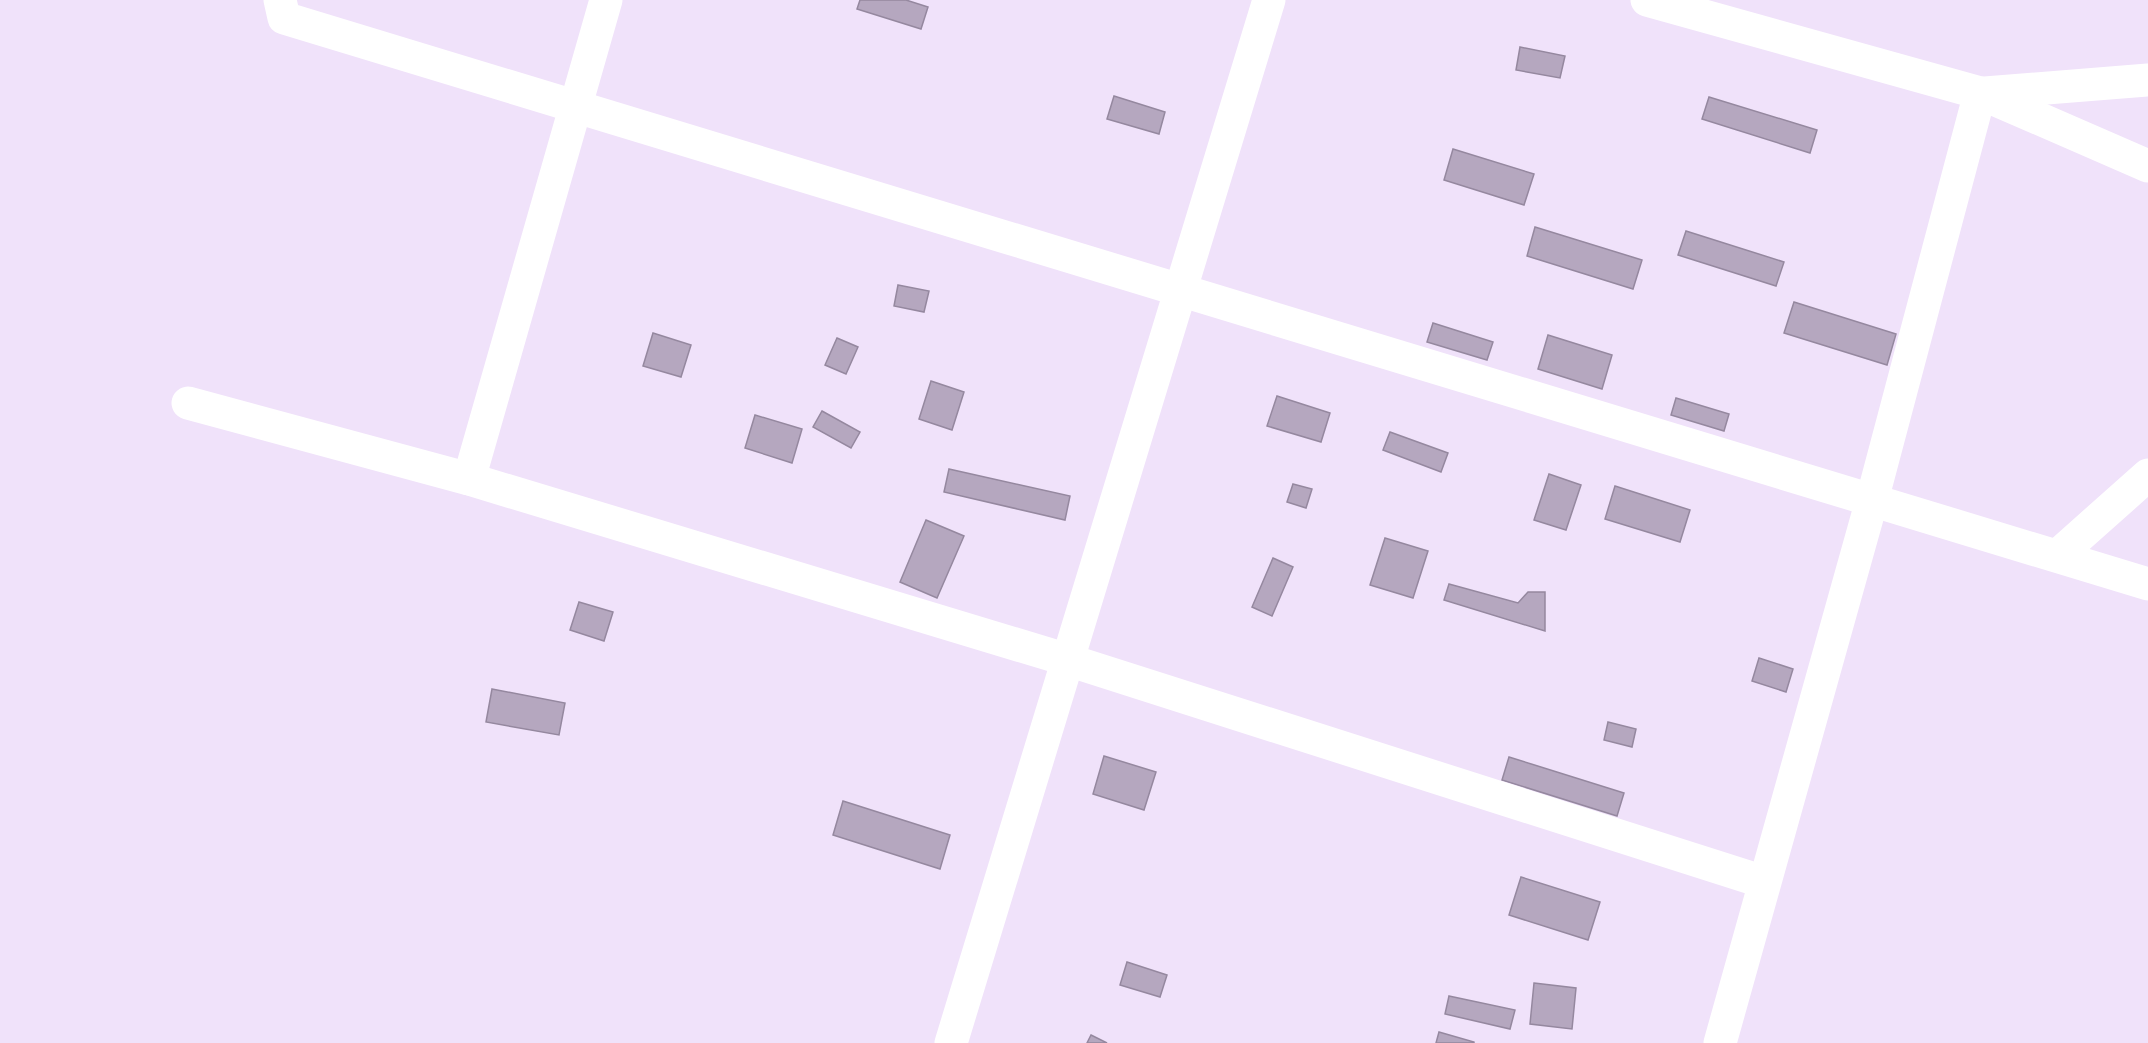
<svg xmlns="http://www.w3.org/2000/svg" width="2148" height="1043" viewBox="0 0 2148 1043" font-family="Quicksand,sans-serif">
	<rect width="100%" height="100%" fill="#f0e2fa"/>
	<g fill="#b5a7bf" stroke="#95889f" stroke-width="1.5">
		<polygon points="860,0 906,0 928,7 921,29 857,9"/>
		<polygon points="1520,47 1565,56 1560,78 1516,70"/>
		<polygon points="1114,96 1165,112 1159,134 1107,119"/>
		<polygon points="1709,97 1817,130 1810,153 1702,119"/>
		<polygon points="1453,149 1534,174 1524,205 1444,180"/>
		<polygon points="1535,227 1642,260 1633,289 1527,256"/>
		<polygon points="1686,231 1784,262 1776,286 1678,255"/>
		<polygon points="898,285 929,291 924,312 894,306"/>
		<polygon points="1794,302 1896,334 1887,365 1784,333"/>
		<polygon points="1433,323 1493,342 1487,360 1427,342"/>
		<polygon points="653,333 691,345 681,377 643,366"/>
		<polygon points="1548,335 1612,355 1602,389 1538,369"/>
		<polygon points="837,338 858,347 846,374 825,365"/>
		<polygon points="931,381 964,392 952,430 919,419"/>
		<polygon points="1277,396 1330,413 1321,442 1267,426"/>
		<polygon points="1676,398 1729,414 1724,431 1671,415"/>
		<polygon points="822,411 860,432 851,448 813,427"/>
		<polygon points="755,415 802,429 792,463 745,448"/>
		<polygon points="1390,432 1448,453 1441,472 1383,450"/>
		<polygon points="949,469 1070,496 1065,520 944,492"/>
		<polygon points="1549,474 1581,485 1566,530 1534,520"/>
		<polygon points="1293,484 1312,489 1306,508 1287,502"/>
		<polygon points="1615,486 1690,510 1680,542 1605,519"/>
		<polygon points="926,520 964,536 937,598 900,582"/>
		<polygon points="1385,538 1428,551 1413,598 1370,585"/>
		<polygon points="1273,558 1293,567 1272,616 1252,607"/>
		<polygon points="1449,584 1518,603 1528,592 1545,592 1545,631 1444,600"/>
		<polygon points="579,602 613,612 604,641 570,630"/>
		<polygon points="1759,658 1793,669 1786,692 1752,681"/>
		<polygon points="492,689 565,703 559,735 486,722"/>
		<polygon points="1608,722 1636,729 1632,747 1604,740"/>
		<polygon points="1104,756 1156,772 1144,810 1093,794"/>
		<polygon points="1509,757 1624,793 1617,816 1502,780"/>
		<polygon points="843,801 950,835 940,869 833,835"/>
		<polygon points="1521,877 1600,902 1588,940 1509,915"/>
		<polygon points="1127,962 1167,975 1160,997 1120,985"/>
		<polygon points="1534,983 1576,988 1572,1029 1530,1024"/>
		<polygon points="1449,996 1515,1010 1510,1029 1445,1014"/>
		<polygon points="1439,1032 1474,1042 1474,1043 1436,1043"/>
		<polygon points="1091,1035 1107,1043 1087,1043"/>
	</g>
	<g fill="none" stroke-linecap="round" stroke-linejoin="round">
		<g stroke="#fff" stroke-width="33">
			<polyline points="280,0 284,18 2148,584"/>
			<polyline points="1647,0 1980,93 2148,166"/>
			<polyline points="1985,93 2148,80"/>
			<polyline points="188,403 469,479 1068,660 1764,882"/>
			<polyline points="469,479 606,0"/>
			<polyline points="2057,556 2148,475"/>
			<polyline points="951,1043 1269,0"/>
			<polyline points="1720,1043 1872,500 1980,93"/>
		</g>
	</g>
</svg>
